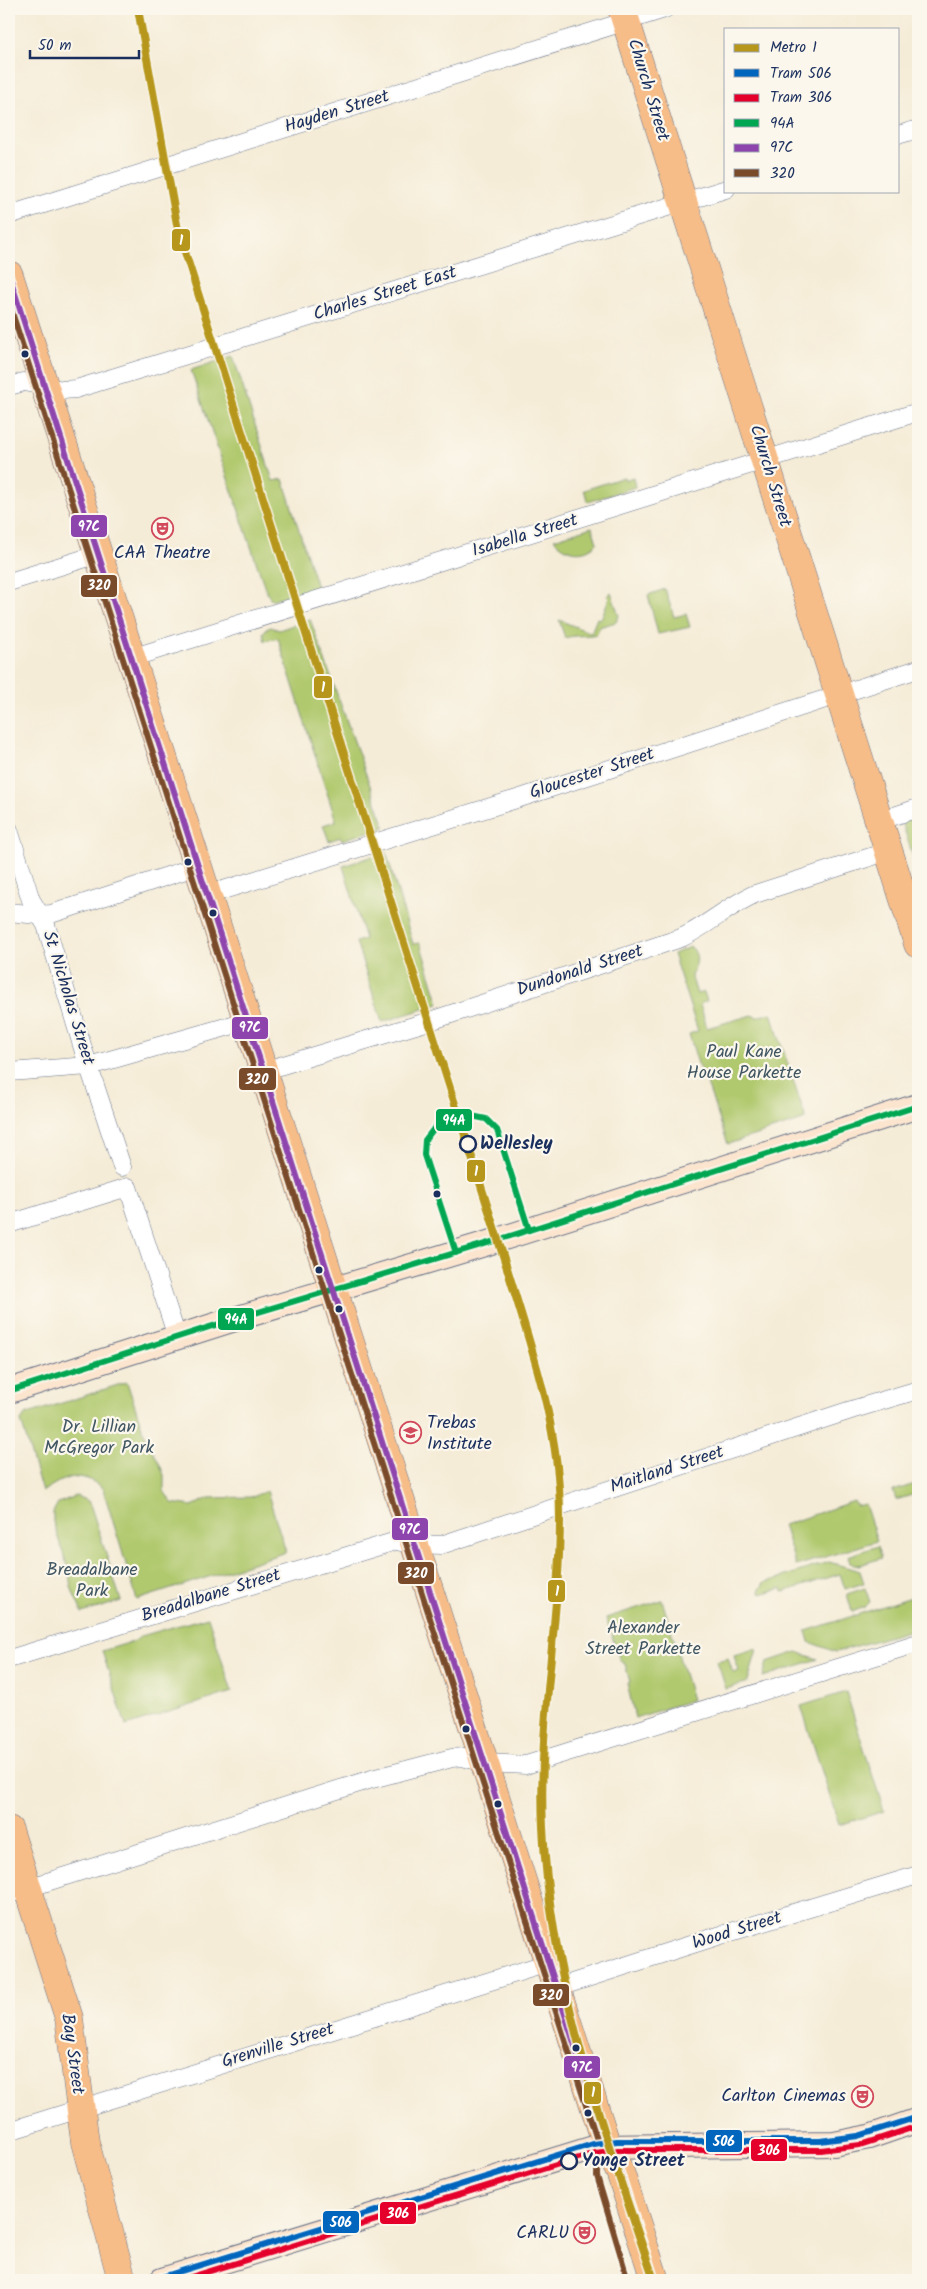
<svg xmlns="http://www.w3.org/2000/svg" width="927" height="2289" viewBox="0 0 927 2289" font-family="Kalam,sans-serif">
	<rect width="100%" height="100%" fill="#fbf7ec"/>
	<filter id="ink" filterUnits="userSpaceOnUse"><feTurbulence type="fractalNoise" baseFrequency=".02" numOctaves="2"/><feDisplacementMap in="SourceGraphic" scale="10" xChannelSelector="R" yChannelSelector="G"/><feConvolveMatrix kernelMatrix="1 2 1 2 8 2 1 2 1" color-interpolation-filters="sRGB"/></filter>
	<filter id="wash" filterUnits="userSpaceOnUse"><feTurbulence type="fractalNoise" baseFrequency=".0096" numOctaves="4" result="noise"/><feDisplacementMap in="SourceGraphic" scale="20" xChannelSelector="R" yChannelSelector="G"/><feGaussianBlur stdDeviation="1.12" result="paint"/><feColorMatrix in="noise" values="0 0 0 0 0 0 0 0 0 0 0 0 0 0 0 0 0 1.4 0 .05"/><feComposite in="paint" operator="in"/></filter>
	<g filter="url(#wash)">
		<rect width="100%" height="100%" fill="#f5ecd7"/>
		<g fill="#b1c96e" stroke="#667c66">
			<polygon points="233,356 273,481 283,479 317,587 271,600 266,591 191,370"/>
			<polygon points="624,477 625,480 633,477 635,487 588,502 584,490"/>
			<path d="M 592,527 L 597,543 C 584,557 565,553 554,539 Z"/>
			<polygon points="665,589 674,617 686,614 690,627 658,634 648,595"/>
			<path d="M 611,592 L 619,616 L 616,622 L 599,627 L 597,634 C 584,637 578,634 565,638 L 559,620 L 591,633 L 597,618 L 601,619 L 609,598 L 607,596 Z"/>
			<polygon points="310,619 385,827 342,840 341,837 329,841 323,825 336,821 278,638 265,641 263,633 266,629 271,627 279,630"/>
			<polygon points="918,816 918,872 902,822"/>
			<polygon points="386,852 413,944 420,943 439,1004 382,1022 356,942 365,939 343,866"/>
			<path d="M 691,947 C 700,956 697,965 691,975 L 697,994 L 704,992 L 707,1001 L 700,1004 L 707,1028 L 752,1015 L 757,1017 L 771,1013 L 806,1119 L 728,1144 L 705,1078 L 702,1077 L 689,1034 L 698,1031 L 673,954 Z"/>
			<path d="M 127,1382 L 143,1431 L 160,1465 L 164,1475 L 164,1491 L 172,1503 L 192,1506 L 209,1498 L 251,1497 L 267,1491 L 286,1552 L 137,1600 L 103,1489 C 81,1469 64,1477 42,1492 L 21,1421 L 25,1415 Z"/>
			<polygon points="918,1483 918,1493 896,1500 893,1491"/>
			<path d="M 76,1496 L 88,1501 L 91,1507 L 121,1601 L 82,1613 C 78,1602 68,1586 70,1575 L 53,1522 L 53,1512 L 58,1503 Z"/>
			<polygon points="854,1501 856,1506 865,1504 877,1541 796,1566 783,1525"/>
			<polygon points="878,1546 882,1558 859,1565 850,1563 848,1556"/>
			<polygon points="829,1562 860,1571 864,1583 845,1589 840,1574 783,1592 782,1588 761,1594 759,1591 764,1583"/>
			<polygon points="865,1588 870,1602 865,1607 852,1612 847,1594"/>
			<polygon points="918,1595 918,1628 836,1652 809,1642 806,1631"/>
			<polygon points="662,1600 692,1700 635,1718 627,1683 630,1682 625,1664 620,1661 606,1618"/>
			<polygon points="208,1617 232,1692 126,1726 102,1651 135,1641 141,1636"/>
			<polygon points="757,1649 748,1682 726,1689 717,1661 728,1658 733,1673 739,1671 734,1656"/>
			<polygon points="797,1652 818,1659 763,1677 767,1662"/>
			<polygon points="846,1692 884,1811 839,1825 801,1706"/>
		</g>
	</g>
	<g filter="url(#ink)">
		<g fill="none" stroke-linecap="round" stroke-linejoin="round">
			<defs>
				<g id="street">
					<polyline points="898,135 918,129"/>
					<polyline points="9,215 665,9"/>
					<polyline points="9,386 24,382 63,390 76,389 726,189"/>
					<polyline points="9,582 99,554"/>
					<polyline points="131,658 918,412"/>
					<polyline points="879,821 918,808"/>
					<polyline points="9,830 31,900 46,925 84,1052 122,1167"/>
					<polyline points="207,895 520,798 918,669"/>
					<polyline points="9,912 38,915 51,914 198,866"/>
					<path d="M 263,1071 L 433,1020 L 681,938 C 707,926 728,906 755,894 L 889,851"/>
					<polyline points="9,1072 89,1066 247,1021"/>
					<polyline points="9,1224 128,1187 177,1337"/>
					<polyline points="9,1659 396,1541 415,1544 441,1545 851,1410 918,1390"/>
					<polyline points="9,1894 372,1779 452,1758 463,1757 484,1763 526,1765 918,1643"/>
					<polyline points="556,1988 718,1936 918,1875"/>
					<polyline points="9,2131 548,1963"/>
				</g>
				<g id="secondary">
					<polyline points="9,1391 225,1322 488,1243 918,1106"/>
					<polyline points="162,2280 597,2147 834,2144 869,2137 918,2120"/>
				</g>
				<g id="primary">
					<polyline points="622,9 918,944"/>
					<polyline points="9,275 599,2121 607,2146 620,2172 655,2280"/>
					<polyline points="9,1830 69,2018 85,2142 122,2280"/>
				</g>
			</defs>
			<use href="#street" stroke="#677188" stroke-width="19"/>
			<use href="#secondary" stroke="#677188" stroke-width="26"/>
			<use href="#primary" stroke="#677188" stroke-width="29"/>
			<use href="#street" stroke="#fff" stroke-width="18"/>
			<use href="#secondary" stroke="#fce5cf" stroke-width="24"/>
			<use href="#primary" stroke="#f7bd88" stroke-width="28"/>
			<defs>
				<g id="bus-1">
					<polyline points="456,1253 424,1155 425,1140 435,1127 467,1115 486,1119 497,1130 529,1230"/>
					<polyline points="9,1391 225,1322 488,1243 918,1106"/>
				</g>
				<polyline id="bus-2" points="9,275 607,2146 620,2172 655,2280"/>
				<polyline id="bus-3" points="9,303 598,2143 597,2176 628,2280"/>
			</defs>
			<use href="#bus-1" stroke="#fbf7ec" stroke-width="10"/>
			<use href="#bus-2" stroke="#fbf7ec" stroke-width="10"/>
			<use href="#bus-3" stroke="#fbf7ec" stroke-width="10"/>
			<use href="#bus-1" stroke="#00a651" stroke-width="6"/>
			<use href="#bus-2" stroke="#8e44ad" stroke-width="6"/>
			<use href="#bus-3" stroke="#7a4b2a" stroke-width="6"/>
			<defs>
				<polyline id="tram-1" points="152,2280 593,2144 617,2141 820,2141 858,2136 918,2117"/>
				<polyline id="tram-2" points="181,2280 595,2153 618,2150 821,2150 860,2145 918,2126"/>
			</defs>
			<use href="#tram-1" stroke="#fbf7ec" stroke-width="10"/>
			<use href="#tram-2" stroke="#fbf7ec" stroke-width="10"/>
			<use href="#tram-1" stroke="#0065bd" stroke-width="6"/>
			<use href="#tram-2" stroke="#e4002b" stroke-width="6"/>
			<defs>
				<path id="metro-1" d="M 138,9 L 178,230 L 507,1268 C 532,1350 560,1429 560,1516 C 560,1620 538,1723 543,1827 C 550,1984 604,2133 654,2280"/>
			</defs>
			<use href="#metro-1" stroke="#fbf7ec" stroke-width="11"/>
			<use href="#metro-1" stroke="#b6971c" stroke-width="8"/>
		</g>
	</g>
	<defs>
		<symbol id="theatre-ring" viewBox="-11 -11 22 22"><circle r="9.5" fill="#fbf7ec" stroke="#d1495b" stroke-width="1.5"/><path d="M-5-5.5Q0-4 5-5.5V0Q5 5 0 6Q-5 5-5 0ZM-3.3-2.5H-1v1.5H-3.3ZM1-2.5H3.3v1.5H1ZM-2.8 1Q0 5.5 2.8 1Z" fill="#d1495b"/></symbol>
		<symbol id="university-ring" viewBox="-11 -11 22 22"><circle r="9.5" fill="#fbf7ec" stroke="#d1495b" stroke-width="1.5"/><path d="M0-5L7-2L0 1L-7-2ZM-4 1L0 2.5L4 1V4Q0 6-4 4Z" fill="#d1495b"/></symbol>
	</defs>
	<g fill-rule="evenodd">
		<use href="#theatre-ring" x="150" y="516" width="25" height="25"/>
		<use href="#university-ring" x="398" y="1420" width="25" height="25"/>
		<use href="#theatre-ring" x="850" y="2084" width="25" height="25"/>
		<use href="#theatre-ring" x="572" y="2220" width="25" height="25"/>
	</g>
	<g fill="#1b2f5e" stroke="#fbf7ec" stroke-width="2">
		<circle cx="25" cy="354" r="4.5"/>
		<circle cx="188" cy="862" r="4.5"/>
		<circle cx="213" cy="913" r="4.5"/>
		<circle cx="437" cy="1194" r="4.5"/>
		<circle cx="319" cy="1270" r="4.5"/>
		<circle cx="339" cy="1309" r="4.5"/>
		<circle cx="466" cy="1729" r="4.5"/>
		<circle cx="498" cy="1804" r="4.5"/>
		<circle cx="576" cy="2048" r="4.5"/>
		<circle cx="588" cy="2113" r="4.5"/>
	</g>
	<g fill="#fbf7ec" stroke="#1b2f5e" stroke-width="2.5">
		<circle cx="468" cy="1144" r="8"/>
		<circle cx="569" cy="2161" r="8"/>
	</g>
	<g text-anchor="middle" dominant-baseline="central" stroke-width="4.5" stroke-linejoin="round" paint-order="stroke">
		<g font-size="18" fill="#1b2f5e" stroke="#fbf7ec">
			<text transform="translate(648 90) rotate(73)">Church Street</text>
			<text transform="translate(337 112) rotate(-17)">Hayden Street</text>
			<text transform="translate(385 294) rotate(-17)">Charles Street East</text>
			<text transform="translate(770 476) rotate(73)">Church Street</text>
			<text transform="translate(525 536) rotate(-17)">Isabella Street</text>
			<text transform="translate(592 774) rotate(-18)">Gloucester Street</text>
			<text transform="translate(580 971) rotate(-18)">Dundonald Street</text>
			<text transform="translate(68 998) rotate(73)">St Nicholas Street</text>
			<text transform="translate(667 1470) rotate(-18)">Maitland Street</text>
			<text transform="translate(211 1596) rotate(-17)">Breadalbane Street</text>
			<text transform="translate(737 1931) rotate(-17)">Wood Street</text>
			<text transform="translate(278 2046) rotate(-17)">Grenville Street</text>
			<text transform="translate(72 2054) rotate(82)">Bay Street</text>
		</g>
		<g font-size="18" fill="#1b2f5e" stroke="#fbf7ec" text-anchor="end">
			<text x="162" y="553" text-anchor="middle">CAA Theatre</text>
			<text x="427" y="1423" text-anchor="start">Trebas<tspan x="427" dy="21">Institute</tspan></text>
			<text x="846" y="2096">Carlton Cinemas</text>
			<text x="569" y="2233">CARLU</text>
		</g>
		<g font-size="18" fill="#405662" stroke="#fbf7ec">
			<text x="744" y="1052">Paul Kane<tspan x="744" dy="21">House Parkette</tspan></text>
			<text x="99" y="1427">Dr. Lillian<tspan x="99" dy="21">McGregor Park</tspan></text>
			<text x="92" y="1570">Breadalbane<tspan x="92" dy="21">Park</tspan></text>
			<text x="643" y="1628">Alexander<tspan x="643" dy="21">Street Parkette</tspan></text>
		</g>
		<g font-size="18" font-weight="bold" fill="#1b2f5e" stroke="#fbf7ec" text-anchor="start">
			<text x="480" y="1144">Wellesley</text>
			<text x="582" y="2161">Yonge Street</text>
		</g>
	</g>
	<g stroke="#fbf7ec" stroke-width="2">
		<rect x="171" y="228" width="20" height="24" rx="5" fill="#b6971c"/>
		<rect x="70" y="514" width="38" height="24" rx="5" fill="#8e44ad"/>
		<rect x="80" y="574" width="38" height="24" rx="5" fill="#7a4b2a"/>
		<rect x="313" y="675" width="20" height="24" rx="5" fill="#b6971c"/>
		<rect x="231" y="1016" width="38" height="24" rx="5" fill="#8e44ad"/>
		<rect x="238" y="1067" width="39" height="24" rx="5" fill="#7a4b2a"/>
		<rect x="435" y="1108" width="38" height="24" rx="5" fill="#00a651"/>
		<rect x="466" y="1159" width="20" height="24" rx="5" fill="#b6971c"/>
		<rect x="217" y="1307" width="38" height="24" rx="5" fill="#00a651"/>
		<rect x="391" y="1517" width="38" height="24" rx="5" fill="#8e44ad"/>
		<rect x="397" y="1561" width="38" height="24" rx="5" fill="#7a4b2a"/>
		<rect x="547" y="1579" width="19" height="24" rx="5" fill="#b6971c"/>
		<rect x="532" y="1983" width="38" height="24" rx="5" fill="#7a4b2a"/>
		<rect x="563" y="2055" width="38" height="24" rx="5" fill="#8e44ad"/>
		<rect x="583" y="2081" width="19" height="24" rx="5" fill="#b6971c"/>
		<rect x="705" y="2129" width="38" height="24" rx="5" fill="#0065bd"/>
		<rect x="750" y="2138" width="38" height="24" rx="5" fill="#e4002b"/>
		<rect x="379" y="2201" width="38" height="24" rx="5" fill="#e4002b"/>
		<rect x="322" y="2210" width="38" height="24" rx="5" fill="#0065bd"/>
	</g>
	<g font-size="14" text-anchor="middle" font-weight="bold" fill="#fff">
		<text x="181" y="245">1</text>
		<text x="89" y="531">97C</text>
		<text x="99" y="590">320</text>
		<text x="323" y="692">1</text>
		<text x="250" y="1032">97C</text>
		<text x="257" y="1084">320</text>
		<text x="454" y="1125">94A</text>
		<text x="476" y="1176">1</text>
		<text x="236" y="1324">94A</text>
		<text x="410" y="1534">97C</text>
		<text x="416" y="1578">320</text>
		<text x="557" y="1596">1</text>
		<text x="551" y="2000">320</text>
		<text x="582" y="2072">97C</text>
		<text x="593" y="2097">1</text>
		<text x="724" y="2146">506</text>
		<text x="769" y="2155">306</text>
		<text x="398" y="2218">306</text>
		<text x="341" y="2227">506</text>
	</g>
	<rect width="927" height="2289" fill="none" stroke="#fbf7ec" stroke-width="30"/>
	<rect x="724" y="28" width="175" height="165" fill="#fbf7ec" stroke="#a1a7b3"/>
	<rect x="734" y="44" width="25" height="8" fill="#b6971c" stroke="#a1a7b3"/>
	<text x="770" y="52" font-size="15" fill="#1b2f5e">Metro 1</text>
	<rect x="734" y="69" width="25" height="8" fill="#0065bd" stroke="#a1a7b3"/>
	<text x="770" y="78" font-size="15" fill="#1b2f5e">Tram 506</text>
	<rect x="734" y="94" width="25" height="8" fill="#e4002b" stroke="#a1a7b3"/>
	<text x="770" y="102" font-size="15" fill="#1b2f5e">Tram 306</text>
	<rect x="734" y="119" width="25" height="8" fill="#00a651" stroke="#a1a7b3"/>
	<text x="770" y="128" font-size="15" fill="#1b2f5e">94A</text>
	<rect x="734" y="144" width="25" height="8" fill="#8e44ad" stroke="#a1a7b3"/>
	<text x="770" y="152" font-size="15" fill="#1b2f5e">97C</text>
	<rect x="734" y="169" width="25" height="8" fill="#7a4b2a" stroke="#a1a7b3"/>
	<text x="770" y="178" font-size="15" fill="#1b2f5e">320</text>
	<path d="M30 50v8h109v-8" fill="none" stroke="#1b2f5e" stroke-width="2.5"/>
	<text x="38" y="50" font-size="15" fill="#1b2f5e" stroke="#fbf7ec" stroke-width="4" paint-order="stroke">50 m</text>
</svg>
